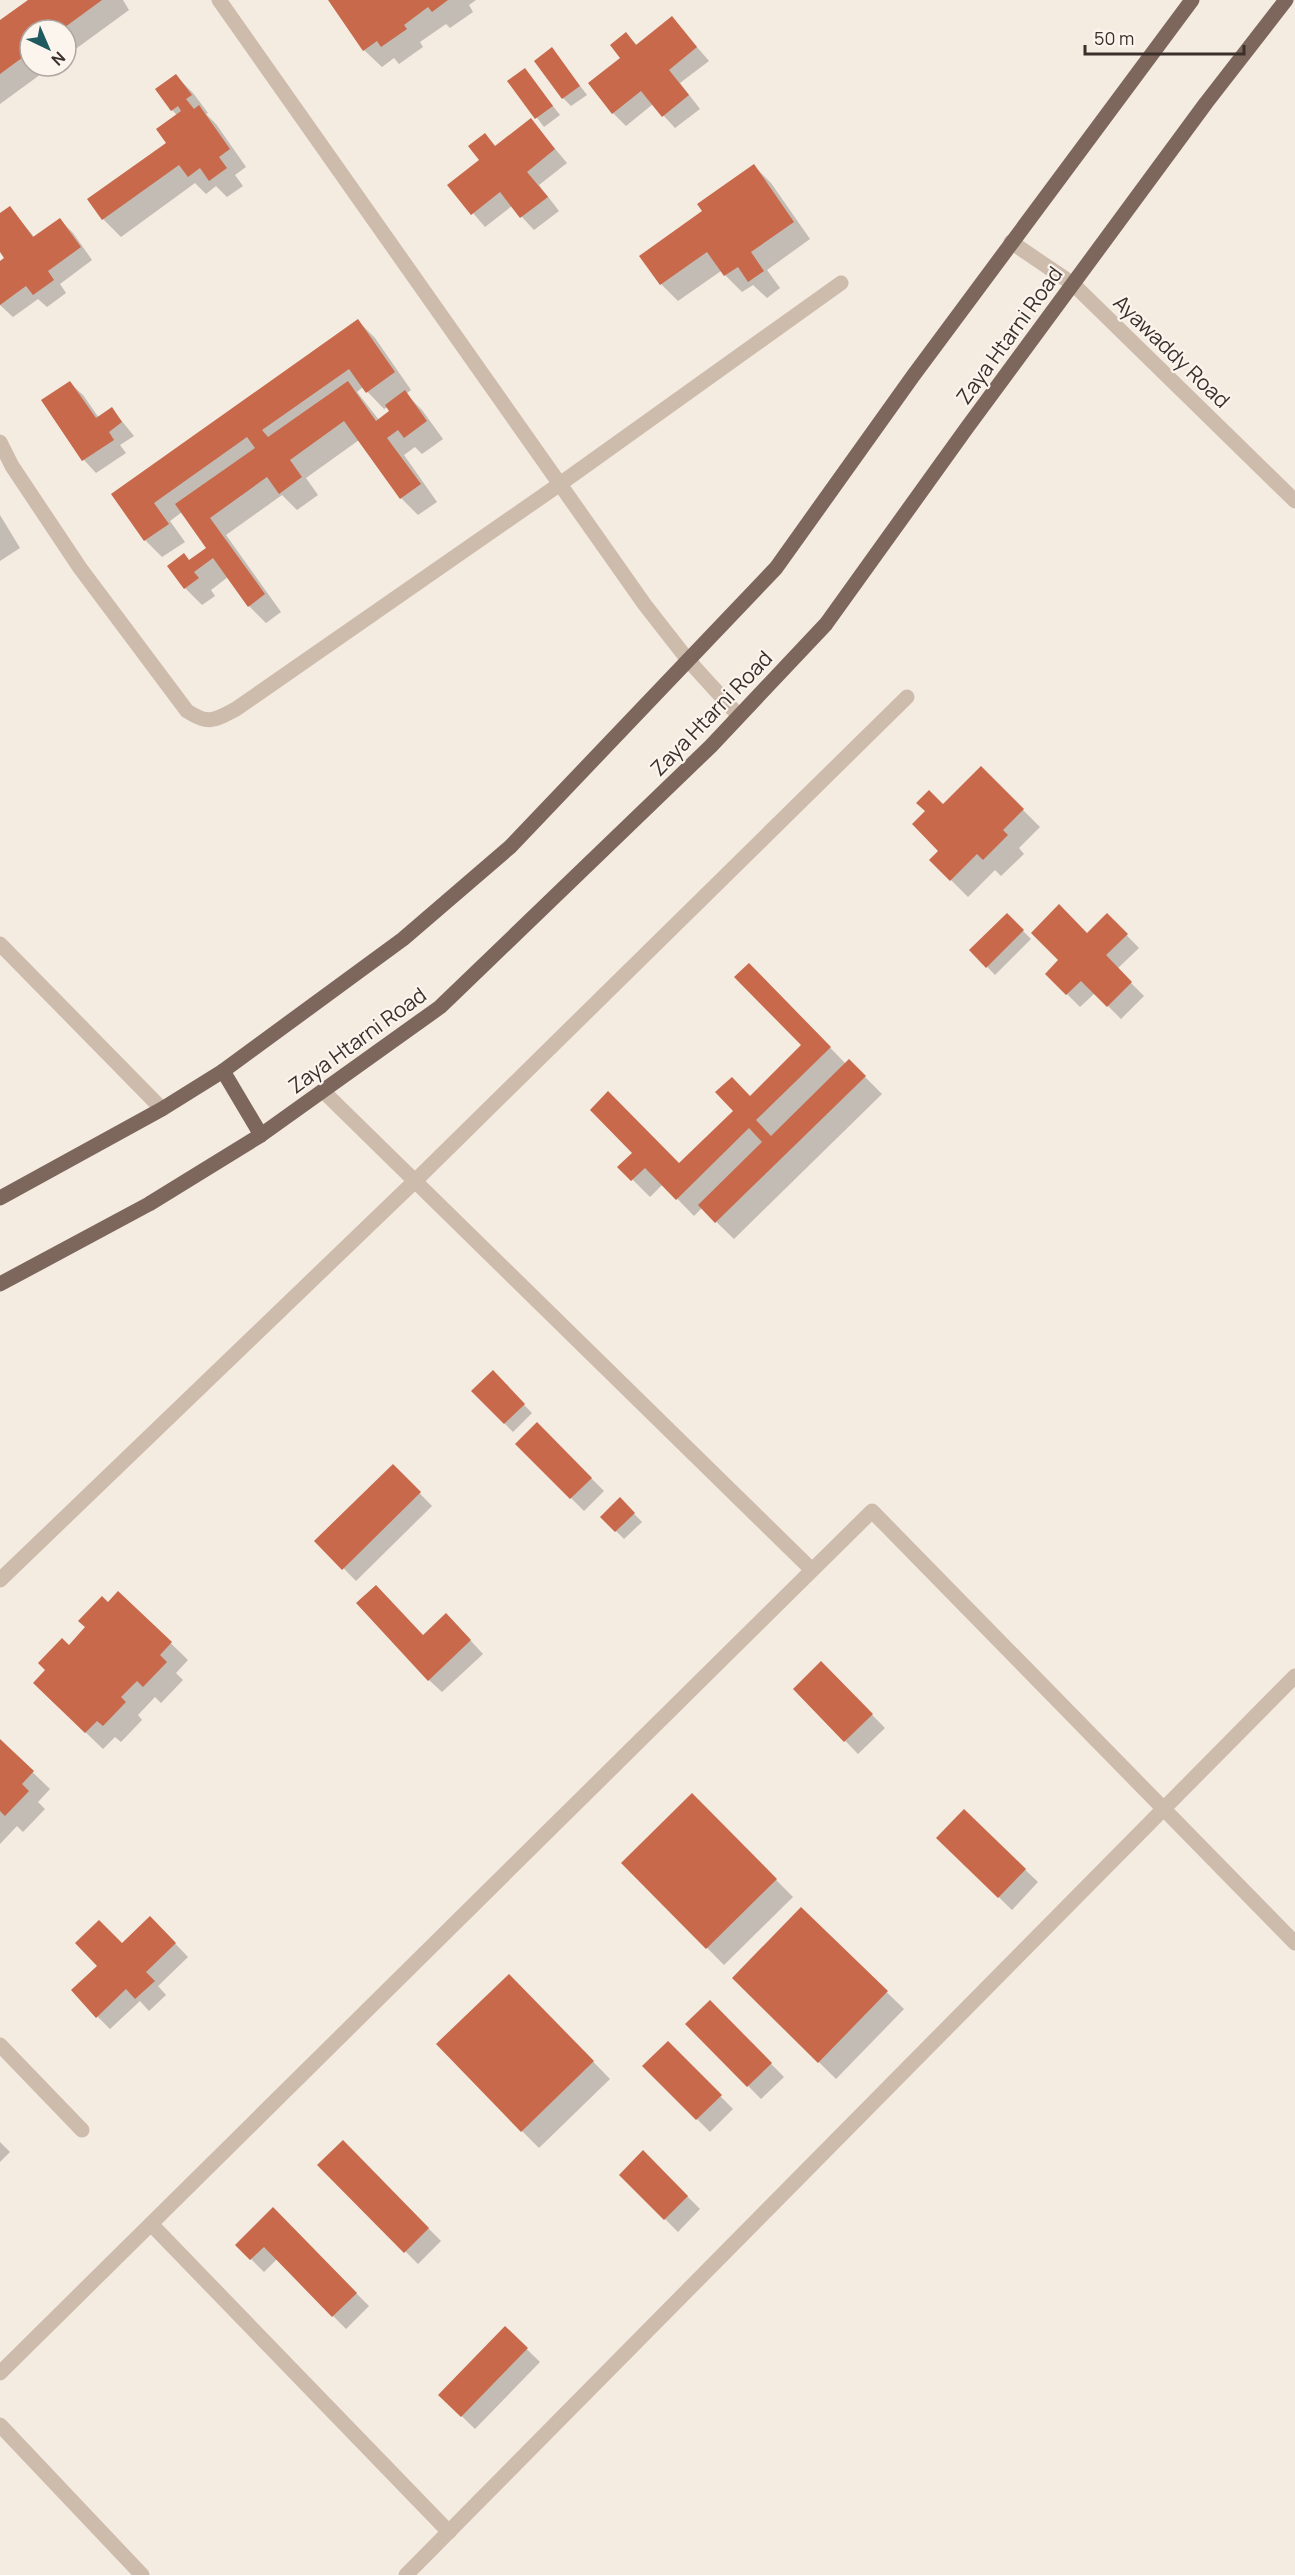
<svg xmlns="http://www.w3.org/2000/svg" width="1295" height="2575" viewBox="0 0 1295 2575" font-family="Manrope,sans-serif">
	<rect width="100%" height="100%" fill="#f4ebe1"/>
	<g fill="#0003" fill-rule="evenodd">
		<polygon points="30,0 123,0 129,10 66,56 66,30 30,30 30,66 52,66 0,104 0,22"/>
		<polygon points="330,0 476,0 469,5 473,12 450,28 446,24 420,42 423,47 399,64 394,58 382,67 364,50"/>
		<polygon points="672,18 709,61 680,83 700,109 675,128 653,104 626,126 613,113 626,34 638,46"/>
		<polygon points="552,49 587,95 571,106 563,98"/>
		<polygon points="525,70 560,115 544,127 509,81"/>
		<polygon points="176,76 193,93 208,113 206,114 216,124 246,167 235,175 243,186 227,197 216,186 206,194 195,183 121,237 104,220 89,200 168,143 177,115 172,110"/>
		<polygon points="531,120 567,163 539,185 559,211 534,230 512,206 485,227 449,185 481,160 485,135 496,147"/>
		<polygon points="754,166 771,183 810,239 767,270 780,288 767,298 753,285 742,292 721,271 678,301 661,284 704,212"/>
		<polygon points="10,208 35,238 60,220 73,233 92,260 60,284 66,293 47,307 38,299 13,317 0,305 0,263 6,258 0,249 0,215"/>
		<path d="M 358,321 L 375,338 L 411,390 L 406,394 L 422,410 L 443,439 L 422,454 L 415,447 L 404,455 L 437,502 L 418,515 L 401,498 L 359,440 L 306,478 L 318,495 L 297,510 L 282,495 L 226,535 L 281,612 L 266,623 L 249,606 L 228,577 L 211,590 L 215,596 L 202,605 L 185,588 L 169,566 L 190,561 L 208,549 L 182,512 L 170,521 L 185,542 L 162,557 L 145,540 L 113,495 ZM 363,387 L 384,409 L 388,407 L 392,412 L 379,420 L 357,392 Z"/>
		<polygon points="70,383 83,395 99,418 112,409 134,436 120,445 126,453 96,473 84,460"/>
		<polygon points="0,515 20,548 0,561"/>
		<polygon points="981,768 1040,827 1019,848 1024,854 1001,876 995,870 968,897 931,860 940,851"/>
		<polygon points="1007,915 1031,939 995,975 971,950"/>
		<polygon points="1107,915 1139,948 1117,969 1144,996 1121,1019 1095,993 1080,1007 1047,974"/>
		<polygon points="749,965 846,1064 849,1061 882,1094 734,1239 702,1208 694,1216 663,1184 650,1197 620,1167 679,1165 804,1045"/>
		<polygon points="493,1373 532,1413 513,1432 473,1391"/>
		<polygon points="537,1424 604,1491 584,1511 517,1444"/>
		<polygon points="393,1466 432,1506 356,1581 317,1541"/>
		<polygon points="620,1499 642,1522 624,1539 602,1517"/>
		<polygon points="119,1593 188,1660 176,1673 183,1680 161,1703 155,1697 138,1715 142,1720 121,1742 115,1737 103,1749 52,1700 69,1647"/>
		<polygon points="459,1628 483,1654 442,1692 429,1680 423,1637"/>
		<polygon points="821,1663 885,1728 858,1754 795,1689"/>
		<polygon points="0,1741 50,1789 38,1802 45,1809 23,1832 17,1826 0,1844"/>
		<polygon points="692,1795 793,1897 724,1965 623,1863"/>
		<polygon points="964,1811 1038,1882 1012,1910 938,1838"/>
		<polygon points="801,1909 904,2009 836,2079 734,1978"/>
		<polygon points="163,1931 188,1957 158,1986 166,1995 149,2011 140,2001 110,2029 97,2016 99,1966 122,1945"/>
		<polygon points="526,1993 610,2079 539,2148 522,2131"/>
		<polygon points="710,2002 784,2077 761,2099 687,2024"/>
		<polygon points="668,2043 733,2109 710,2132 644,2066"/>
		<polygon points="0,2142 10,2152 0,2162"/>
		<polygon points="342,2142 441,2241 418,2264 319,2165"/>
		<polygon points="643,2152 700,2209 678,2232 621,2175"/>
		<polygon points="273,2210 369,2306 346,2329 277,2259 264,2272 237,2245"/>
		<polygon points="505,2328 540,2362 475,2429 440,2395"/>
	</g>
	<g fill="#c8694b">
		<polygon points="28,0 102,0 61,30 30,30 30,52 0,74 0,20"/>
		<polygon points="328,0 448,0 432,12 428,7 404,25 407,29 381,47 377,41 363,51"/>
		<polygon points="672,16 697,47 669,70 689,95 662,117 641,91 612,114 588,83 620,58 610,45 626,32 636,45"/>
		<polygon points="552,47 580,86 562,99 534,61"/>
		<polygon points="525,68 553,106 535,119 507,81"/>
		<polygon points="176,74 192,95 186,99 194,109 199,105 230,149 219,157 227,168 209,181 200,168 188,177 179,165 102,220 87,199 166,143 156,129 181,111 178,106 171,111 155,89"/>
		<polygon points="531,118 555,149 527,172 548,197 520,218 500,192 471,215 447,185 479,160 468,146 485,133 495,146"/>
		<polygon points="754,164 794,222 751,252 764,271 748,282 738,267 724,276 707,252 660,285 639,256 702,211 697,204"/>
		<polygon points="10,206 33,237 60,218 81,247 48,271 54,280 33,295 26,286 0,305 0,261 4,258 0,252 0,213"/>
		<polygon points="358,319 395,372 366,393 349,369 262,430 268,437 348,381 376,421 389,411 385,405 405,390 427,421 404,438 398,430 387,438 421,484 400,499 344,421 290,460 302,477 279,494 267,477 210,518 265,594 248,607 213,558 194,572 199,578 184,589 167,566 184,553 189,560 206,548 175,504 255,448 247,437 154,503 169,524 144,541 111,494"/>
		<polygon points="70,381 96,418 112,407 122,422 109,432 114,440 82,461 41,400"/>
		<polygon points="981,766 1024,809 1003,830 1008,835 983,860 977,854 950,881 929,860 938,851 912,824 925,811 916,803 929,790 943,804"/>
		<polygon points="1059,904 1087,933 1107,913 1128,934 1106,955 1132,982 1107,1007 1081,981 1066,995 1045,974 1058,960 1031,933"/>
		<polygon points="1007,913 1024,930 986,968 969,950"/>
		<polygon points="749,963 831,1047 756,1120 771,1136 849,1059 866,1076 715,1223 698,1205 762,1142 749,1128 676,1200 645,1168 631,1181 617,1167 632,1153 590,1110 608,1091 679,1163 733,1111 715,1092 732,1077 750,1096 801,1045 734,977"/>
		<polygon points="493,1370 525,1404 504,1424 471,1391"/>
		<polygon points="537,1422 592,1478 570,1499 515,1444"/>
		<polygon points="393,1464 421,1492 342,1570 314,1541"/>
		<polygon points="620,1497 635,1513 615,1532 600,1517"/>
		<polygon points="376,1585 423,1635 446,1613 471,1640 428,1681 356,1603"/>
		<polygon points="118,1591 172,1642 160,1655 167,1662 143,1687 137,1681 121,1697 126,1702 103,1726 97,1721 85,1733 33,1683 45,1670 38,1663 62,1638 69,1645 85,1627 78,1621 102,1596 108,1602"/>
		<polygon points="821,1661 873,1714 844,1742 793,1689"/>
		<polygon points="0,1739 34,1771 22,1784 29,1791 5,1816 0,1811"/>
		<polygon points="692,1793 777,1879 706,1949 621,1863"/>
		<polygon points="964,1809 1026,1869 998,1898 936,1838"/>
		<polygon points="801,1907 888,1991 818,2063 732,1978"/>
		<polygon points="150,1916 176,1943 146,1972 155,1981 135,1999 126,1989 96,2018 71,1990 97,1966 75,1943 99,1920 122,1943"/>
		<polygon points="509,1974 594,2061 521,2132 436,2044"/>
		<polygon points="710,2000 772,2063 747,2087 685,2024"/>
		<polygon points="668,2041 722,2095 696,2120 642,2066"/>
		<polygon points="343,2140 429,2228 404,2253 317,2165"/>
		<polygon points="643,2150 688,2196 664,2220 619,2175"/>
		<polygon points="273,2207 357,2293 332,2317 264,2247 250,2260 235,2245"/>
		<polygon points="505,2326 528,2348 461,2417 438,2395"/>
	</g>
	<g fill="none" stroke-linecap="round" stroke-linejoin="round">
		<g stroke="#cdbbac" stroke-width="15">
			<polyline points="219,0 645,605 688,660 739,716"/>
			<polyline points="1011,242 1073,284 1295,501"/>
			<path d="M 0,442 L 12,466 L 80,568 L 187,711 C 209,725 213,721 236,709 L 560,484 L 841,283"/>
			<polyline points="0,944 162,1109"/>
			<polyline points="323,1091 812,1570"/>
			<polyline points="0,1580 415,1181 907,697"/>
			<polyline points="0,2045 82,2130"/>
			<polyline points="151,2224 449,2532"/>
			<polyline points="0,2373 872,1511 1295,1943"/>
			<polyline points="0,2425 142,2575"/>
			<polyline points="406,2575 1295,1676"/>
		</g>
		<g stroke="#7d675c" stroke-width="15">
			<polyline points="223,1071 261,1135"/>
			<polyline points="0,1198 162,1109 223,1071 403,939 510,847 776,568 913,376 1192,0"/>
			<polyline points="0,1284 149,1204 261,1135 440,1007 711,746 826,624 966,429 1206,103 1286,0"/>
		</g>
	</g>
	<g text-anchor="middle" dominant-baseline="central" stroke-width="4.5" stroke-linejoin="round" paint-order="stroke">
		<g font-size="21" fill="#3b302b" stroke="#fbf5ee">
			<text transform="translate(1009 335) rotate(-54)">Zaya Htarni Road</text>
			<text transform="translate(1172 351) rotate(44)">Ayawaddy Road</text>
			<text transform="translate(711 713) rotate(-46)">Zaya Htarni Road</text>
			<text transform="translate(357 1040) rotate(-36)">Zaya Htarni Road</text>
		</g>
	</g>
	<g transform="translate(48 48) rotate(136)"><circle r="28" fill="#fbf5ee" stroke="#aea6a0" stroke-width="1.5"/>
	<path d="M0-4.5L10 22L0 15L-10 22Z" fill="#1f5a5e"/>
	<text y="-9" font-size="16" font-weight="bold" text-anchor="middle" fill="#3b302b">N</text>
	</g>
	<path d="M1085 45v9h159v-9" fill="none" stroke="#3b302b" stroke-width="3"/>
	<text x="1094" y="45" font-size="18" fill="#3b302b" stroke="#fbf5ee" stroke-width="4.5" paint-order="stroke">50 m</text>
</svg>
